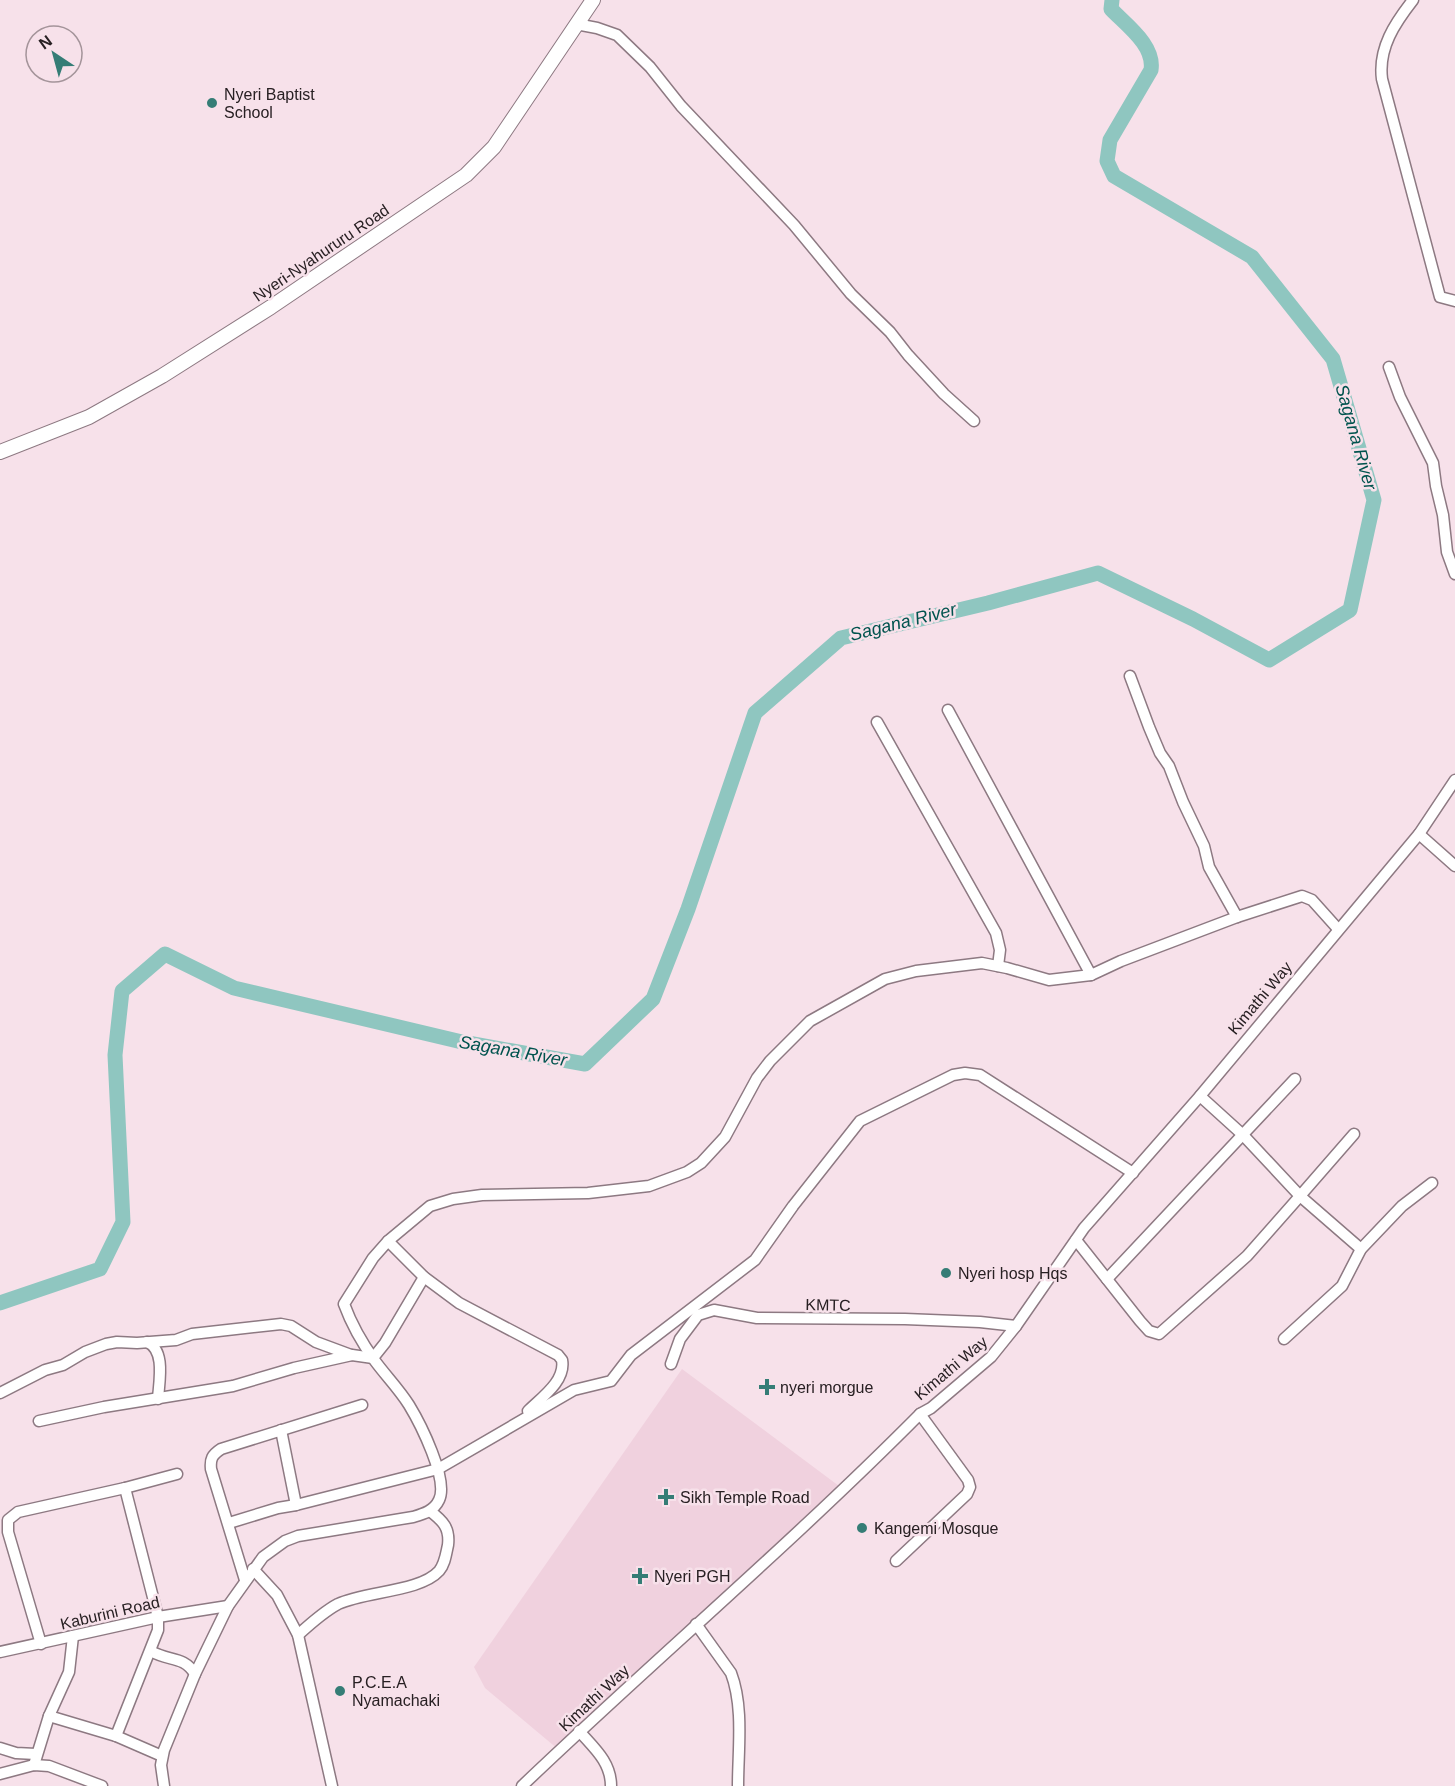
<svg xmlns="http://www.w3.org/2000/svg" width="1455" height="1786" viewBox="0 0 1455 1786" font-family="Helvetica,sans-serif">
	<rect width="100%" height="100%" fill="#f7e1ea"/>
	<polygon fill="#f0d1de" points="682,1369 839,1486 559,1750 485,1688 474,1667"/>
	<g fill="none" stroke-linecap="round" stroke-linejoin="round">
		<path stroke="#8fc6c0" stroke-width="15" d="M 0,1303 L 100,1269 L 123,1222 L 115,1055 L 122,991 L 165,954 L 234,988 L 462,1042 L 585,1064 L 653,999 L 688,909 L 755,713 L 841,638 L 988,603 L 1098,573 L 1193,619 L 1269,660 L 1350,610 L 1374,500 L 1333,359 L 1252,257 L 1114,176 L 1107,161 L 1110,140 L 1151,70 C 1155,45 1126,25 1111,9 L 1112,0"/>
		<defs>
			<g id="street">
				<path d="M 1413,0 C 1395,23 1378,48 1382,79 L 1440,297 L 1455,301"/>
				<polyline points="576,24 597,28 617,35 650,67 681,106 794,225 851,294 890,332 908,355 944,394 974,421"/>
				<polyline points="1389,367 1400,397 1433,463 1436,486 1443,515 1447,552 1455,574"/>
				<polyline points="1130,676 1149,727 1160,753 1169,766 1183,802 1204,846 1209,867 1237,917"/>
				<polyline points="948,710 1091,975"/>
				<polyline points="877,722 996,933 1000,950 998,966"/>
				<polyline points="1419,834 1455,866"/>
				<polyline points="1354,1134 1300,1196 1361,1249"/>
				<polyline points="1076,1240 1140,1321 1149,1331 1159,1334 1247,1256 1300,1196 1243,1135 1200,1096"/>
				<path d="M 388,1241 L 424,1277 L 459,1303 L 558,1355 L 562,1360 C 566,1381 541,1398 528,1411"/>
				<polyline points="1107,1279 1295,1079"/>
				<polyline points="1284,1339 1342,1286 1361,1249 1402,1206 1432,1183"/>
				<path d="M 147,1342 C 166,1350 159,1382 158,1399"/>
				<polyline points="671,1364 680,1339 698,1315 714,1310 757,1318 905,1319 980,1322 1016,1326"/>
				<polyline points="0,1393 45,1370 63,1365 85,1352 106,1344 117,1342 137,1343 176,1340 192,1334 281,1324 291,1326 316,1342 351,1355"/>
				<polyline points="39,1421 104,1407 233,1386 294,1368 352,1355 373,1358 385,1343 424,1277"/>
				<polyline points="281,1430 296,1505"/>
				<polyline points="229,1523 278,1508 296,1505 438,1469 574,1390 611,1381 631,1355 755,1260 793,1206 860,1121 953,1075 965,1073 980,1075 1133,1173"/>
				<polyline points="896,1561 967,1494 970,1487 968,1480 920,1414"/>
				<polyline points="253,1569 277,1595 298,1635 332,1786"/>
				<path d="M 245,1580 L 211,1469 C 210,1459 212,1455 221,1449 L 362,1405"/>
				<path d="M 696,1624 L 731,1673 C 744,1707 738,1750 738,1786"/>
				<path d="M 298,1635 C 310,1624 323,1612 338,1604 C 365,1591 420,1592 439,1571 C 445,1564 446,1554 448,1545 C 450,1528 443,1521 430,1511"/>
				<polyline points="41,1644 8,1532 8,1520 18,1512 125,1488 177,1474"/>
				<path d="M 151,1651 C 169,1662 183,1655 195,1674"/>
				<polyline points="0,1652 158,1617 228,1606"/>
				<polyline points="49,1716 69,1672 73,1636"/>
				<path d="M 579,1731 C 594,1748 611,1762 611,1786"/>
				<polyline points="116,1736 158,1630 158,1617 125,1488"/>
				<polyline points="0,1748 16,1753 36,1754"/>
				<polyline points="34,1765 49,1716 116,1736 162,1756"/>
				<polyline points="0,1774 34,1765 49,1766 102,1786"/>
				<path d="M 164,1786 L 161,1765 L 164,1750 L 195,1674 L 228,1606 L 263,1557 L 285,1541 L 298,1536 L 413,1517 C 423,1514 434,1511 439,1500 C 449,1480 420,1423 409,1405 C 399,1389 386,1376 375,1361 C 362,1343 351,1323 344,1304 L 373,1258 L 388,1241 L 430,1206 L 453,1199 L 482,1195 L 588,1193 L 649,1186 L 687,1172 L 701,1163 L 725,1137 L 757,1078 L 770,1061 L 810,1021 L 885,979 L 916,971 L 982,963 L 1007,968 L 1049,980 L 1091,975 L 1121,961 L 1237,917 L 1302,896 L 1312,900 L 1338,929"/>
				<path d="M 522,1786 C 653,1661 792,1543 920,1414 L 931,1408 L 991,1357 L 1016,1326 L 1084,1228 L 1200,1096 L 1419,834 L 1455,780"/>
			</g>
			<polyline id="secondary" points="0,452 89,417 162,376 271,307 466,175 494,147 593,0"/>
		</defs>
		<use href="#street" stroke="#8d7982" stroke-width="13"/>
		<use href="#secondary" stroke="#8d7982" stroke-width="16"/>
		<use href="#street" stroke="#fff" stroke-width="10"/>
		<use href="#secondary" stroke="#fff" stroke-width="14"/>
	</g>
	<g fill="#357d76" stroke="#f7e1ea" stroke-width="2">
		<circle cx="212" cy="103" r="6"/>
		<circle cx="946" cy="1273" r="6"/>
		<path d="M764 1378h6v6h6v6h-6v6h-6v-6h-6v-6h6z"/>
		<path d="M663 1488h6v6h6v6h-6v6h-6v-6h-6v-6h6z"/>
		<circle cx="862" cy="1528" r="6"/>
		<path d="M637 1567h6v6h6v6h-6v6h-6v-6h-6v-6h6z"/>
		<circle cx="340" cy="1691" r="6"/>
	</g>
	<g text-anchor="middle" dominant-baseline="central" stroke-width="5" stroke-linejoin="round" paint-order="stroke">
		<g font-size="16" fill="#282023" stroke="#f7e1ea" text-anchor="start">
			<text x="224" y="94">Nyeri Baptist<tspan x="224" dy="18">School</tspan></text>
			<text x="958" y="1273">Nyeri hosp Hqs</text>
			<text x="780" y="1387">nyeri morgue</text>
			<text x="680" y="1497">Sikh Temple Road</text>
			<text x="874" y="1528">Kangemi Mosque</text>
			<text x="654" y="1576">Nyeri PGH</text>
			<text x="352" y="1682">P.C.E.A<tspan x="352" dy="18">Nyamachaki</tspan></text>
		</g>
		<g font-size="16" fill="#282023" stroke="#f7e1ea">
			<text transform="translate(321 253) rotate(-34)">Nyeri-Nyahururu Road</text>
			<text transform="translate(1260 998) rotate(-50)">Kimathi Way</text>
			<text transform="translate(828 1305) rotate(1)">KMTC</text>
			<text transform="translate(951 1368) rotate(-40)">Kimathi Way</text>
			<text transform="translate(110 1613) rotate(-13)">Kaburini Road</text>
			<text transform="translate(594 1698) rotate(-43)">Kimathi Way</text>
		</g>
		<g font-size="18" font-style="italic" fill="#00534e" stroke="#f7e1ea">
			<text transform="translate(1356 437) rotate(74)">Sagana River</text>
			<text transform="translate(903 622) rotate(-14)">Sagana River</text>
			<text transform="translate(513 1051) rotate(10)">Sagana River</text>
		</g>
	</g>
	<g transform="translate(54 54) rotate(324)"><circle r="28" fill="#f7e1ea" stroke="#a4949a" stroke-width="1.5"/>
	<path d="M0-4.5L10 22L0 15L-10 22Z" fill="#357d76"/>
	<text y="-9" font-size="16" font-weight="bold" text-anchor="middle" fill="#282023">N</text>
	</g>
</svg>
